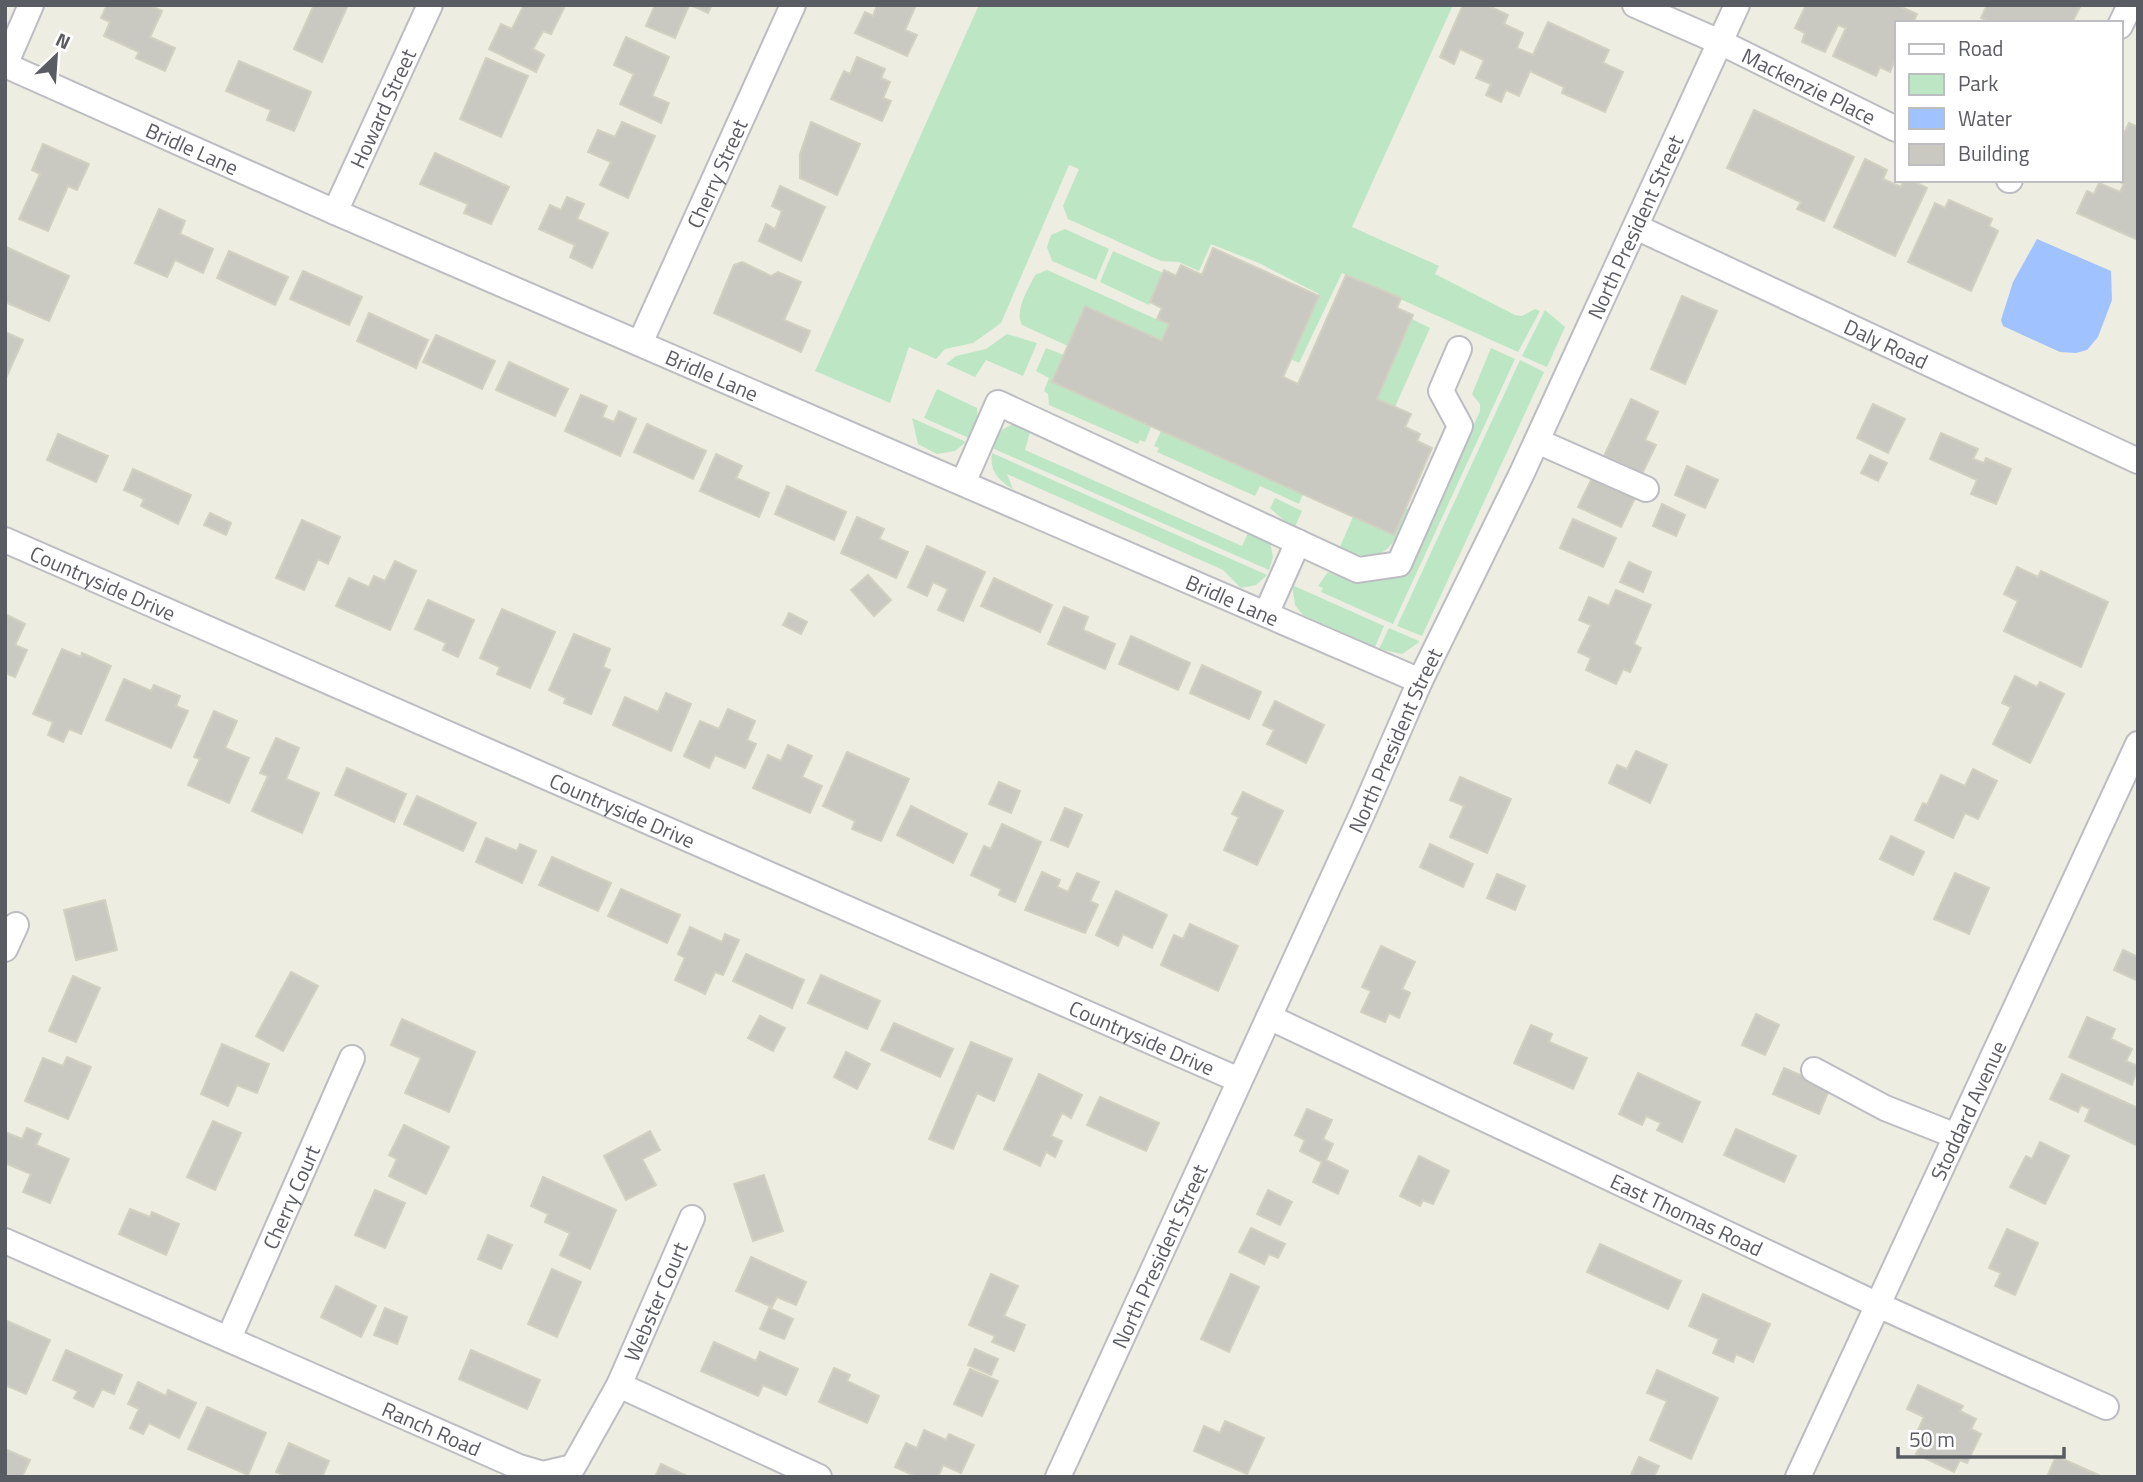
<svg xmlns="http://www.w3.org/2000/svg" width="2143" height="1482" viewBox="0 0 2143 1482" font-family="'Titillium Web',sans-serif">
	<rect width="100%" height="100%" fill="#edede1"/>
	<g fill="#bde6c5">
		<polygon points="979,5 1453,5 1352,227 1439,266 1435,274 1515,315 1522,316 1535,309 1540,311 1518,352 1342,273 1299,363 1291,359 1319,294 1259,263 1211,244 1199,271 1179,262 1161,261 1068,219 1063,206 1079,169 1069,165 1001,323 973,343 945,349 936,359 909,347 890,403 815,371"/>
		<polygon points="1065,229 1109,249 1096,280 1052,261 1047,247 1051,235"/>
		<polygon points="1113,251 1163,273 1149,305 1100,282"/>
		<path d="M 1047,270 L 1169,325 L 1162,341 L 1085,306 L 1068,346 L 1022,325 C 1014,312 1028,289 1035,275 Z"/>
		<polygon points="1545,310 1565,327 1547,367 1522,356"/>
		<polygon points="1412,319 1430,328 1395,407 1377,399"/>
		<polygon points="1007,334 1037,343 1023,376 986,360 975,377 946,364 956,356 986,349"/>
		<polygon points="1046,348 1064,355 1052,382 1151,427 1145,442 1140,440 1138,444 1049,405 1048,394 1044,391 1049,378 1036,371"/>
		<path d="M 1491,348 L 1515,359 L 1393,624 L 1321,592 L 1323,588 L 1318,586 L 1328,572 C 1360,585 1386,586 1413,562 L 1480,411 L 1480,404 L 1472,394 Z"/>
		<polygon points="1520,360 1544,372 1422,636 1397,626"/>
		<polygon points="937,389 977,408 978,418 969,438 924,418"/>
		<polygon points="912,418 966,442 955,451 937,454 918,444"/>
		<polygon points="1011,425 1021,426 1030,432 1025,450 1242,546 1249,531 1270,542 1273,557 1269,570 992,448 1000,431"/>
		<polygon points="1161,431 1303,494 1299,504 1260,486 1255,496 1157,452 1159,448 1154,446"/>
		<path d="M 992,453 L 1267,575 L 1256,585 L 1241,588 L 1223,570 L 1007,474 L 1013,489 C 999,481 989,471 992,453 Z"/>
		<polygon points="1275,498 1302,511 1294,529 1270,508"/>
		<path d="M 1406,508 L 1410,510 C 1392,549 1385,566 1339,549 L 1353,517 Z"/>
		<polygon points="1292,585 1384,626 1375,647 1303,615 1295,605"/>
		<polygon points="1389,628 1419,641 1418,643 1402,654 1379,649"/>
	</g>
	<polygon fill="#a0c3ff" points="2037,239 2111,271 2112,300 2098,337 2087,350 2076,353 2060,352 2003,326 2001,320 2013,282"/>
	<g fill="#cac9c1" stroke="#d2d0c0" stroke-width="2">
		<polygon points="107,5 149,5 162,11 150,37 175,48 165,71 136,58 139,52 104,36 110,22 101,18"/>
		<polygon points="314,5 348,5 322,62 294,49"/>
		<polygon points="524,5 557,5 564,8 551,34 543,31 533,49 544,55 536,72 489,49 501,24 512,29"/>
		<polygon points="655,5 689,5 675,38 646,26"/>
		<polygon points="691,5 712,5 708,13"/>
		<polygon points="877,5 916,5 905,30 917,35 907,56 855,33 865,12 873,16"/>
		<polygon points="1463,5 1487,5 1508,15 1504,24 1523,33 1517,48 1533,55 1548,22 1609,50 1603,63 1623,72 1605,112 1562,93 1564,87 1530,71 1519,96 1506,90 1501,102 1486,95 1491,84 1476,78 1484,60 1460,49 1454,64 1440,57"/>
		<polygon points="1806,5 1897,5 1917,14 1913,23 1896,23 1896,58 1890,72 1880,67 1876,76 1833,56 1846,28 1838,25 1825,52 1802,42 1805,33 1795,28"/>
		<polygon points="1987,5 2081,5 2072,23 1992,23 1981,18"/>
		<polygon points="626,37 669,57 652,96 669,103 661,123 620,104 634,74 614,65"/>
		<polygon points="857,57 885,69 881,78 890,82 883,98 891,101 882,121 831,99 844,71 850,74"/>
		<polygon points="486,58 528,76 501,137 460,119"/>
		<polygon points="239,61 311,92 294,131 267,120 271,110 226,91"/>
		<polygon points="1754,110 1854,157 1824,221 1797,209 1801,202 1727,168"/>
		<polygon points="622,122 655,136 628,198 600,185 611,162 588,152 598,130 615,137"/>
		<polygon points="811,122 860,144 837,195 800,178 800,154"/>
		<polygon points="2129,123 2138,127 2138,240 2077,213 2087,191 2094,194 2099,183 2120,192 2124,184 2116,180 2120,180 2120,131 2124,133"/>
		<polygon points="43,144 89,164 77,190 68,186 48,231 19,219 40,174 32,170"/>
		<polygon points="435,153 509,187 491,224 464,213 468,204 420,184"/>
		<polygon points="1865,159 1887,170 1883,179 1901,187 1904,180 1911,180 1927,188 1895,256 1834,227"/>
		<polygon points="780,186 825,207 801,261 759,241 766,224 775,229 782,211 772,206"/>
		<polygon points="567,197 584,204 577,219 608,233 592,268 570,257 575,245 539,229 550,205 561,210"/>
		<polygon points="1949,200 1992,219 1989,226 1998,231 1971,291 1908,262 1935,203 1945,208"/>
		<polygon points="159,209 185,221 180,234 213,249 203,273 175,260 167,277 135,263"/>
		<polygon points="6,247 69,276 49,321 5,302"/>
		<polygon points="1213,248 1319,296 1283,377 1298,384 1346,275 1401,298 1397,308 1413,315 1377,399 1411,414 1405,427 1420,434 1417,441 1432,448 1394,535 1052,382 1085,306 1162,341 1169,324 1157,319 1162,308 1150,302 1164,270 1176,276 1181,265 1202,275"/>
		<polygon points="229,251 288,277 275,305 217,278"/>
		<polygon points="742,262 771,276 778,272 801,282 784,320 810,331 801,352 714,313 734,265"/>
		<polygon points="303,271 362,297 349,325 290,299"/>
		<polygon points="1682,296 1717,311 1685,384 1651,369"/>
		<polygon points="369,313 428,340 416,368 357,341"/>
		<polygon points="5,332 23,340 5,380"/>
		<polygon points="436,335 495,361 482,389 423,362"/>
		<polygon points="509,362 568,389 555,416 496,390"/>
		<polygon points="581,395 607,406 602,417 614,422 619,411 636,419 620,456 565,431"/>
		<polygon points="1631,399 1658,412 1645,440 1656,445 1642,474 1604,456"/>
		<polygon points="1873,404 1905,419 1888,453 1857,438"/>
		<polygon points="647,424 706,451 693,479 634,452"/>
		<polygon points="1941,433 1978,449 1973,459 1984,463 1986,458 2011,469 1996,504 1971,494 1977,480 1930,459"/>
		<polygon points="58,434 108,456 96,482 47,460"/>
		<polygon points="716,454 742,466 736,478 769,493 759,517 700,491"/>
		<polygon points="1870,455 1887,463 1878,481 1861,473"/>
		<polygon points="1687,466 1718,480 1705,508 1675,495"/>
		<polygon points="133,469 191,495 178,524 141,506 144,499 124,490"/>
		<polygon points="1592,478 1635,498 1621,527 1578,507"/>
		<polygon points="787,486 846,512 834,540 775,514"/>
		<polygon points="1662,504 1685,515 1676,536 1653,526"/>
		<polygon points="210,513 231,523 226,535 204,525"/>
		<polygon points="857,517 884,529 879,539 908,552 896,578 841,553"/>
		<polygon points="1573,519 1616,538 1603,567 1560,548"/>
		<polygon points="302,520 340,537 328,564 318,559 304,590 276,578"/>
		<polygon points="927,546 985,572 963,621 938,610 948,589 933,582 927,596 908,587"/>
		<polygon points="395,561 416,571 390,630 336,606 349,578 369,587 374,576 385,581"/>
		<polygon points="1629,562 1651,572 1643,592 1620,582"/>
		<polygon points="2017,567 2038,577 2041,571 2108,602 2081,667 2004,631 2018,601 2004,594"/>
		<polygon points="868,575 891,600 874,616 851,590"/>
		<polygon points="994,578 1052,605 1040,632 981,606"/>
		<polygon points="1616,590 1651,605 1634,644 1641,648 1630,672 1623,669 1616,684 1586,670 1591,658 1578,652 1591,625 1579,620 1589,597 1609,606"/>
		<polygon points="428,600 474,620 458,657 443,650 446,643 415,629"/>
		<polygon points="1064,607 1088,617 1083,630 1115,644 1105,669 1048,644"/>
		<polygon points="502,609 555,632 530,688 497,674 500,667 480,658"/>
		<polygon points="789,613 807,622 801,634 783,625"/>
		<polygon points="5,614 25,624 15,645 27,650 15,677 5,673"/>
		<polygon points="574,634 610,649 603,667 610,670 591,714 564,703 566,698 549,690"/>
		<polygon points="1131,636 1190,663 1178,690 1119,664"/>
		<polygon points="62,649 81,657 82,653 111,666 81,734 69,729 63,742 48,735 53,722 33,714"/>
		<polygon points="1202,665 1261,692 1249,719 1190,693"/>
		<polygon points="2015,676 2037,687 2040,682 2064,694 2030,763 1993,744 2011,707 2002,703"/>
		<polygon points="124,679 151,691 154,685 180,696 176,706 188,711 171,748 106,720"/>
		<polygon points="666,693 691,704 671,751 613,725 625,697 658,712"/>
		<polygon points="1275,701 1324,725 1306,763 1267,744 1274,730 1263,725"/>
		<polygon points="728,709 755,721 747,740 756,744 745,768 715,755 709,768 684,756 700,721 719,729"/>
		<polygon points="214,711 237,721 225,748 249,758 229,803 188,785 200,759 194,757"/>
		<polygon points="276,738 299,748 286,779 319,793 302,833 252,811 268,776 260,773"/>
		<polygon points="788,745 812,756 802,777 822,786 810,813 753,788 768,755 781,761"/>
		<polygon points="1636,751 1667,765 1650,803 1609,783 1617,765 1627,769"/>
		<polygon points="847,752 909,779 881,841 852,829 855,821 823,806"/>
		<polygon points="347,768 406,794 394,822 335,795"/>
		<polygon points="1973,769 1997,781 1978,819 1965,813 1953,838 1915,820 1923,803 1927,805 1941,775 1965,786"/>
		<polygon points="1460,777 1511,799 1487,853 1450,837 1464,806 1450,800"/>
		<polygon points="999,782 1020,791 1011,813 989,804"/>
		<polygon points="1243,792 1283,811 1257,865 1224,850 1239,817 1232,814"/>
		<polygon points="417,796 476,823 463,851 404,824"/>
		<polygon points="911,806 967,834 953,863 897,835"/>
		<polygon points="1065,808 1082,815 1068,847 1051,840"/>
		<polygon points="1002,824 1041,842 1015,902 999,895 1001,889 971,875 984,846 991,849"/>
		<polygon points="1891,836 1924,852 1913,875 1880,859"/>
		<polygon points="486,838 517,851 520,844 536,851 522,883 476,862"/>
		<polygon points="1430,844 1473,864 1463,887 1420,867"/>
		<polygon points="552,857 611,883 598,911 539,885"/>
		<polygon points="1042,872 1060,880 1057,887 1068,892 1077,873 1099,882 1090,901 1098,905 1085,933 1025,910"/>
		<polygon points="1955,873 1989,888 1969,934 1934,919"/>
		<polygon points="1497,874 1525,886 1515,910 1487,898"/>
		<polygon points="621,889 680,915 667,943 608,916"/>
		<polygon points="1116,891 1167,915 1152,948 1123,934 1118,946 1096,935"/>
		<polygon points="105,900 117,950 76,960 64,910"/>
		<polygon points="1190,924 1238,946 1218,991 1161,965 1174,935 1183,939"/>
		<polygon points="690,927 722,942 725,934 739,940 723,975 715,972 705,994 675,980 685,958 678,954"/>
		<polygon points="1381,946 1415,962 1402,989 1410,993 1399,1018 1389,1013 1385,1022 1361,1012 1371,991 1362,987"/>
		<polygon points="2123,950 2138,957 2138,981 2114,970"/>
		<polygon points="746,954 804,980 792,1008 733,981"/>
		<polygon points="291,972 318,986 283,1051 256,1036"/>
		<polygon points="821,975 880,1001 867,1029 808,1003"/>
		<polygon points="73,976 100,988 76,1042 49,1031"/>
		<polygon points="1756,1014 1779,1025 1765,1055 1742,1045"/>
		<polygon points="760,1016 785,1028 773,1051 748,1038"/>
		<polygon points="2087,1017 2115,1029 2111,1039 2132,1049 2126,1061 2138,1066 2132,1085 2069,1057"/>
		<polygon points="402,1019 475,1052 449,1112 405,1093 421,1058 391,1045"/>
		<polygon points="894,1023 953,1049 940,1077 881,1050"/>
		<polygon points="1531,1025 1552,1034 1549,1042 1587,1058 1573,1089 1514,1063"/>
		<polygon points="971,1042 1012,1059 994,1101 977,1093 953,1149 929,1139"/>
		<polygon points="222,1044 269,1064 257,1093 237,1085 228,1106 201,1094"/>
		<polygon points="846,1052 870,1064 857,1089 834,1077"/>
		<polygon points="67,1057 91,1067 68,1119 25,1101 43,1058 63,1066"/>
		<polygon points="1784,1068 1830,1088 1819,1114 1773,1094"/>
		<polygon points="1638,1073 1700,1102 1682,1142 1657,1130 1661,1123 1646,1116 1642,1125 1619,1114"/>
		<polygon points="1039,1074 1082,1095 1071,1118 1062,1113 1051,1136 1062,1141 1055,1157 1046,1152 1040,1166 1004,1149"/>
		<polygon points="2062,1074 2138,1108 2138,1146 2085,1121 2090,1109 2081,1105 2078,1112 2050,1099"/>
		<polygon points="1100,1097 1159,1123 1146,1151 1087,1125"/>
		<polygon points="1307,1109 1332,1120 1323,1139 1333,1144 1326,1160 1348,1171 1338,1194 1313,1182 1322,1162 1300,1151 1305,1140 1295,1135"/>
		<polygon points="213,1121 241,1133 215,1190 187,1177"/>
		<polygon points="404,1125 449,1147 426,1194 389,1176 397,1159 389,1155"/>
		<polygon points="27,1128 41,1134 36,1145 69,1159 50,1203 23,1192 31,1174 5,1163 5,1132 22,1139"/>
		<polygon points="1736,1129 1796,1156 1784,1182 1724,1155"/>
		<polygon points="650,1131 660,1150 642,1159 656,1185 626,1200 604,1156"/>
		<polygon points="2040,1142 2069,1156 2045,1204 2010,1187 2026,1156 2032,1159"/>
		<polygon points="1419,1156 1449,1171 1433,1204 1423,1200 1420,1206 1400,1196"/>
		<polygon points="764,1175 783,1231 753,1241 734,1184"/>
		<polygon points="543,1177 616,1210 590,1269 560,1255 570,1233 545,1222 548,1214 531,1206"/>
		<polygon points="375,1190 405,1203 385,1248 355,1235"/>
		<polygon points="1268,1190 1292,1202 1280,1225 1257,1214"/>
		<polygon points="130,1209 150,1217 152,1212 179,1224 166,1255 119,1234"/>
		<polygon points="1251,1228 1285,1244 1278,1258 1269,1254 1264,1264 1239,1252"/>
		<polygon points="2007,1229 2038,1243 2015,1295 1995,1286 2001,1273 1989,1268"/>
		<polygon points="488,1235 512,1245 501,1269 478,1259"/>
		<polygon points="1600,1244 1681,1281 1668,1309 1587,1272"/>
		<polygon points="751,1257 806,1282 796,1305 777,1297 772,1307 736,1291"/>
		<polygon points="552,1269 581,1282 557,1337 528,1324"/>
		<polygon points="991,1274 1018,1286 1004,1316 1025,1325 1014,1351 992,1342 995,1336 969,1325"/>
		<polygon points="1231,1274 1259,1287 1229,1352 1201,1339"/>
		<polygon points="336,1286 376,1306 361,1337 321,1317"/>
		<polygon points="1703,1294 1770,1324 1753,1362 1736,1354 1733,1362 1713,1353 1719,1339 1689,1326"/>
		<polygon points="385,1308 407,1317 397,1344 374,1335"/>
		<polygon points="769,1308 793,1319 784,1339 760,1329"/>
		<polygon points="5,1320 50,1340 26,1394 5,1385"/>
		<polygon points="714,1342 756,1361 760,1352 798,1369 786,1395 763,1385 758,1396 701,1371"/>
		<polygon points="975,1349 998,1359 991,1375 968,1365"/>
		<polygon points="66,1350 122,1375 114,1394 102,1389 93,1407 74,1398 78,1391 53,1380"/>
		<polygon points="471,1350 540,1380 527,1409 459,1379"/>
		<polygon points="834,1368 850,1375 847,1381 879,1396 867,1423 819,1402"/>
		<polygon points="970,1369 998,1381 982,1416 954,1404"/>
		<polygon points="1657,1370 1718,1398 1691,1459 1650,1440 1667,1401 1647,1393"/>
		<polygon points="138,1382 166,1396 168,1390 196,1403 179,1438 149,1423 143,1434 130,1428 139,1409 128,1404"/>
		<polygon points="1918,1385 1963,1406 1960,1411 1976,1419 1971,1429 1981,1434 1967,1463 1960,1460 1954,1472 1916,1454 1926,1434 1918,1430 1924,1417 1907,1409"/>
		<polygon points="207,1407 266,1433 248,1475 188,1449"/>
		<polygon points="1225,1421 1264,1438 1247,1474 1194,1451 1204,1426 1220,1433"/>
		<polygon points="924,1430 946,1440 949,1434 974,1445 961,1473 943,1465 938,1477 917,1477 895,1467 906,1443 917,1448"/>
		<polygon points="289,1443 329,1461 322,1477 288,1477 276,1472"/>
		<polygon points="5,1449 30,1460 22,1477 5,1477"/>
		<polygon points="2056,1456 2103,1477 2047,1477"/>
		<polygon points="1639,1457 1659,1466 1654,1477 1630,1477"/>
		<polygon points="661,1464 689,1477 655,1477"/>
	</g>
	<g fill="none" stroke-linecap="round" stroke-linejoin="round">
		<defs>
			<g id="minor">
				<path id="s1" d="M 1635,5 L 1722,43 L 1896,129"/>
				<polyline points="2120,26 2130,5"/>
				<path id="s2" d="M 5,65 L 335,212 L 1420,681"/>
				<polyline points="5,65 31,5"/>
				<polyline points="2009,180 2010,180"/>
				<path id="s3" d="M 335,212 L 430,5"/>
				<path id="s4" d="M 1636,227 L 2138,461"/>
				<path id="s5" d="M 640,343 L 793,5"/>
				<polyline points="1537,441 1646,489"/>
				<polyline points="963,483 998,403 1358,570 1399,564 1460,426 1441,391 1459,349"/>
				<path id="s6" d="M 5,540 L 1239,1080"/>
				<polyline points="1266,614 1298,542"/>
				<polyline points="5,949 16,925"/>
				<path id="s7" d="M 1269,1017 L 1878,1305 L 2106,1407"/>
				<polyline points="1814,1070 1885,1108 1956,1136"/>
				<path id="s8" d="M 5,1241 L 519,1467 L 543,1474 L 573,1467 L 619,1385 L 819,1477"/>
				<path id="s9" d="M 229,1338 L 352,1058"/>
				<path id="s10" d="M 619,1385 L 692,1218"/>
				<path id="s11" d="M 1058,1477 L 1363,812 L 1420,681 L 1522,473 L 1737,5"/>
				<path id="s12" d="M 1798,1477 L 2138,744"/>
			</g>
		</defs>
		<use href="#minor" stroke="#bcbdc3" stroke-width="28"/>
		<use href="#minor" stroke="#fff" stroke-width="24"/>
	</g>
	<g text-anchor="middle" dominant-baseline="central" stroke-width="6" stroke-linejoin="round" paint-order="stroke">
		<g font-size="21" fill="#5a5c63" stroke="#fff">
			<text stroke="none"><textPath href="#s1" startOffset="192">Mackenzie Place</textPath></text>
			<text stroke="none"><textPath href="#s3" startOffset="114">Howard Street</textPath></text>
			<text stroke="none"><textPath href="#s2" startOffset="205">Bridle Lane</textPath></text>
			<text stroke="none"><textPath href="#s5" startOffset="186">Cherry Street</textPath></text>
			<text stroke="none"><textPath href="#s11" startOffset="1377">North President Street</textPath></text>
			<text stroke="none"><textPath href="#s4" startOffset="276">Daly Road</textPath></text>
			<text stroke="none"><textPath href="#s2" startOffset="772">Bridle Lane</textPath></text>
			<text stroke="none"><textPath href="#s6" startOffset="107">Countryside Drive</textPath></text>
			<text stroke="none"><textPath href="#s2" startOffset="1339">Bridle Lane</textPath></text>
			<text stroke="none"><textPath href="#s11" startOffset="810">North President Street</textPath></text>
			<text stroke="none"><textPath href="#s6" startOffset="674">Countryside Drive</textPath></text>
			<text stroke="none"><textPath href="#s6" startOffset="1241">Countryside Drive</textPath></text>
			<text stroke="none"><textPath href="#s12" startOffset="404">Stoddard Avenue</textPath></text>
			<text stroke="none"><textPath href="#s9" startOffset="154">Cherry Court</textPath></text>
			<text stroke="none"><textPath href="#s7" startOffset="462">East Thomas Road</textPath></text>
			<text stroke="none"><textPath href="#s11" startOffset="243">North President Street</textPath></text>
			<text stroke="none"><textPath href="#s10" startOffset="91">Webster Court</textPath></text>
			<text stroke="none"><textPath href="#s8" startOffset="466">Ranch Road</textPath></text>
		</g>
	</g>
	<rect width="2143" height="1482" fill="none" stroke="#5a5c63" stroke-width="14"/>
	<rect x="1895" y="21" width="228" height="161" fill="#ffffff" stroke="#bdbec1" stroke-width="2"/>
	<rect x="1909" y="44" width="35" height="10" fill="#ffffff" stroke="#bdbec1" stroke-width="2"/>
	<text x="1958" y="56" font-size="21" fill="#5a5c63">Road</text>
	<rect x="1909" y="74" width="35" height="21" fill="#bde6c5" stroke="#bdbec1" stroke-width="2"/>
	<text x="1958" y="91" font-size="21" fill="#5a5c63">Park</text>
	<rect x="1909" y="108" width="35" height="21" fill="#a0c3ff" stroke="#bdbec1" stroke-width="2"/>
	<text x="1958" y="126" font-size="21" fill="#5a5c63">Water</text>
	<rect x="1909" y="144" width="35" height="21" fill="#cac9c1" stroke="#bdbec1" stroke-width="2"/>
	<text x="1958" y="161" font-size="21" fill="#5a5c63">Building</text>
	<g transform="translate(56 56) rotate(25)" stroke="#ffffff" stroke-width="5" paint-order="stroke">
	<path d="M0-5L12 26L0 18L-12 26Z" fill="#5a5c63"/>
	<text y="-10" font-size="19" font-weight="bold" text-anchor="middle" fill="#5a5c63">N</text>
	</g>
	<path d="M1898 1447v10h166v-10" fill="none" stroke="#5a5c63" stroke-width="3.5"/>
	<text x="1909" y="1447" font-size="21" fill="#5a5c63" stroke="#ffffff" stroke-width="5" paint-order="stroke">50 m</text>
</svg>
